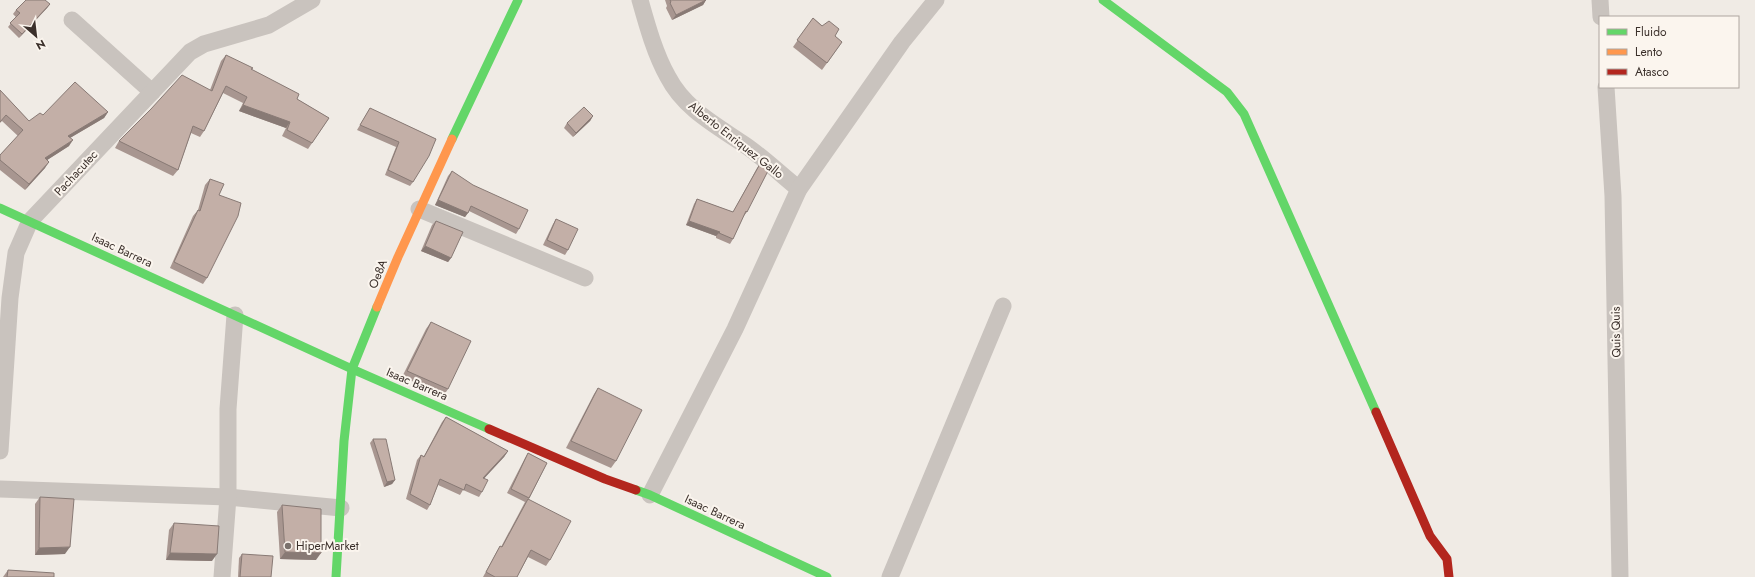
<svg xmlns="http://www.w3.org/2000/svg" width="1755" height="577" viewBox="0 0 1755 577" font-family="Jost,sans-serif">
	<rect width="100%" height="100%" fill="#f0ebe5"/>
	<g fill="none" stroke-linecap="round" stroke-linejoin="round">
		<g stroke="#c9c3be" stroke-width="17">
			<path d="M 640,0 C 647,25 655,54 668,77 C 684,108 714,124 742,143 C 762,156 780,174 799,189"/>
			<polyline points="1600,0 1601,17"/>
			<polyline points="72,20 152,92"/>
			<polyline points="1606,87 1613,196 1620,577"/>
			<polyline points="419,209 585,278"/>
			<polyline points="0,451 10,298 16,253 30,221 190,52 204,44 269,25 312,0"/>
			<polyline points="0,489 228,497 341,508"/>
			<polyline points="650,495 735,329 799,189 902,42 936,0"/>
			<polyline points="222,577 228,497 228,409 235,315"/>
			<polyline points="890,577 1003,306"/>
		</g>
		<g stroke="#63d668" stroke-width="9">
			<polyline points="1103,0 1227,92 1244,114 1376,412"/>
			<polyline points="452,139 518,0"/>
			<polyline points="0,208 352,369 489,429"/>
			<polyline points="636,490 650,495 827,577"/>
			<polyline points="336,577 344,441 352,369 377,307"/>
		</g>
		<polyline stroke="#ff974d" stroke-width="9" points="377,307 398,257 452,139"/>
		<g stroke="#b3261e" stroke-width="9">
			<polyline points="1376,412 1430,536 1447,559 1449,577"/>
			<polyline points="489,429 605,479 636,490"/>
		</g>
	</g>
	<g fill="#a89690">
		<polygon points="665,0 706,0 703,5 672,20 666,8 667,6"/>
		<polygon points="50,4 47,8 19,38 8,27 16,17 13,14 16,10"/>
		<polygon points="813,18 835,36 842,42 822,70 793,47"/>
		<polygon points="226,55 251,69 297,99 329,118 308,149 282,136 286,128 239,111 243,103 223,93 204,131 200,137 191,133 178,170 173,176 115,148 119,141 210,90 221,61"/>
		<polygon points="0,90 29,121 43,115 108,112 104,118 70,138 69,146 47,160 45,168 25,190 0,170 0,155 18,136 2,121 0,123"/>
		<polygon points="370,108 436,139 413,182 410,186 385,175 396,147 357,130"/>
		<polygon points="593,116 590,121 573,137 564,128 567,123"/>
		<polygon points="760,164 747,212 743,217 733,239 730,244 716,238 716,236 686,225 694,204 697,199 733,212 757,168"/>
		<polygon points="452,171 519,229 516,234 469,211 465,217 435,205 448,176"/>
		<polygon points="210,179 219,195 207,278 203,284 170,268 193,216 198,210 205,185"/>
		<polygon points="556,219 568,250 565,255 543,245 553,224"/>
		<polygon points="436,221 451,258 448,262 421,251 432,225"/>
		<polygon points="431,322 448,389 444,395 402,377 426,329"/>
		<polygon points="598,388 616,461 611,468 566,448 594,394"/>
		<polygon points="446,417 508,451 504,457 484,478 482,492 479,497 463,490 460,495 438,485 430,505 427,510 406,499 417,460 421,455 424,456 442,422"/>
		<polygon points="373,439 395,480 392,484 384,487 370,443"/>
		<polygon points="528,453 547,463 529,499 550,560 546,566 528,557 517,577 483,577 496,553 500,546 501,547 525,502 507,493 525,458"/>
		<polygon points="40,497 65,554 35,555 35,504"/>
		<polygon points="282,505 316,560 280,559 277,512"/>
		<polygon points="174,523 212,561 166,560 169,530"/>
		<polygon points="242,554 271,577 238,577 239,558"/>
		<polygon points="8,570 54,577 3,577"/>
	</g>
	<g fill="#887a75">
		<polygon points="706,0 703,5 672,20 676,15"/>
		<polygon points="50,4 47,8 19,38 22,34"/>
		<polygon points="243,105 290,122 286,128 239,111"/>
		<polygon points="108,112 104,118 63,142 68,136"/>
		<polygon points="593,116 590,121 573,137 576,133"/>
		<polygon points="73,140 69,146 41,164 45,158"/>
		<polygon points="49,162 45,168 25,190 29,184"/>
		<polygon points="438,200 468,213 465,217 435,205"/>
		<polygon points="689,221 720,232 716,236 686,225"/>
		<polygon points="425,246 451,258 448,262 421,251"/>
		<polygon points="508,451 504,457 480,483 483,478"/>
		<polygon points="395,480 392,484 384,487 387,482"/>
		<polygon points="70,547 65,554 35,555 39,548"/>
		<polygon points="285,552 321,553 316,560 280,559"/>
		<polygon points="170,553 217,554 212,561 166,560"/>
	</g>
	<g fill="#c3afa7" stroke="#887a75">
		<polygon points="26,0 45,0 50,4 22,34 10,23 20,13 16,10"/>
		<polygon points="670,0 706,0 676,15 670,3 671,2"/>
		<polygon points="813,18 822,26 829,21 839,29 835,36 842,42 827,63 797,40"/>
		<polygon points="226,55 253,68 251,69 299,94 297,99 329,118 312,143 287,130 290,122 243,105 247,97 226,86 204,131 193,126 178,170 119,141 151,109 182,75 212,91"/>
		<polygon points="75,82 108,112 68,136 73,140 45,158 49,162 29,184 0,160 0,155 23,130 6,115 0,122 0,90 29,121 40,113 43,115"/>
		<polygon points="584,107 593,116 576,133 567,123"/>
		<polygon points="370,108 436,139 429,156 413,182 388,170 399,142 360,125"/>
		<polygon points="760,164 769,169 747,212 746,211 733,239 719,233 720,232 689,221 697,199 733,212"/>
		<polygon points="452,171 473,185 528,210 519,229 471,206 468,213 438,200"/>
		<polygon points="210,179 224,184 219,195 241,203 238,216 207,278 174,262 198,210 200,211"/>
		<polygon points="556,219 578,229 568,250 547,240"/>
		<polygon points="436,221 463,232 451,258 425,246"/>
		<polygon points="431,322 471,341 448,389 407,371"/>
		<polygon points="598,388 642,410 616,461 571,441"/>
		<polygon points="446,417 508,451 483,478 488,480 482,492 466,484 464,490 440,479 430,505 410,494 421,455 424,457"/>
		<polygon points="373,439 386,439 395,480 387,482"/>
		<polygon points="528,453 547,463 529,498 511,489"/>
		<polygon points="40,497 74,499 70,547 39,548"/>
		<polygon points="528,499 571,521 550,560 531,550 517,577 495,577 486,572 500,546 502,547"/>
		<polygon points="282,505 321,509 321,553 285,552"/>
		<polygon points="174,523 219,526 217,554 170,553"/>
		<polygon points="242,554 273,556 271,577 240,577"/>
		<polygon points="8,570 54,573 54,577 7,577"/>
	</g>
	<circle fill="#7a716c" stroke="#fbf5ee" stroke-width="1.5" cx="288" cy="546" r="4"/>
	<g text-anchor="middle" dominant-baseline="central" stroke-width="4" stroke-linejoin="round" paint-order="stroke">
		<g font-size="12" fill="#3b302b" stroke="#fbf5ee">
			<text transform="translate(736 140) rotate(38)">Alberto Enriquez Gallo</text>
			<text transform="translate(76 173) rotate(-47)">Pachacutec</text>
			<text transform="translate(122 250) rotate(25)">Isaac Barrera</text>
			<text transform="translate(378 274) rotate(-68)">Oe8A</text>
			<text transform="translate(1616 332) rotate(-91)">Quis Quis</text>
			<text transform="translate(417 384) rotate(23)">Isaac Barrera</text>
			<text transform="translate(715 512) rotate(25)">Isaac Barrera</text>
		</g>
		<g font-size="12" fill="#3b302b" stroke="#fbf5ee" text-anchor="start">
			<text x="296" y="546">HiperMarket</text>
		</g>
	</g>
	<rect x="1599" y="16" width="140" height="72" fill="#fbf5ee" stroke="#aea6a0"/>
	<rect x="1607" y="29" width="20" height="6" fill="#63d668" stroke="#aea6a0"/>
	<text x="1635" y="36" font-size="12" fill="#3b302b">Fluido</text>
	<rect x="1607" y="49" width="20" height="6" fill="#ff974d" stroke="#aea6a0"/>
	<text x="1635" y="56" font-size="12" fill="#3b302b">Lento</text>
	<rect x="1607" y="69" width="20" height="6" fill="#b3261e" stroke="#aea6a0"/>
	<text x="1635" y="76" font-size="12" fill="#3b302b">Atasco</text>
	<g transform="translate(36 36) rotate(152)" stroke="#fbf5ee" stroke-width="3" paint-order="stroke">
	<path d="M0-3L7 15L0 10L-7 15Z" fill="#3b302b"/>
	<text y="-6" font-size="11" font-weight="bold" text-anchor="middle" fill="#3b302b">N</text>
	</g>
</svg>
